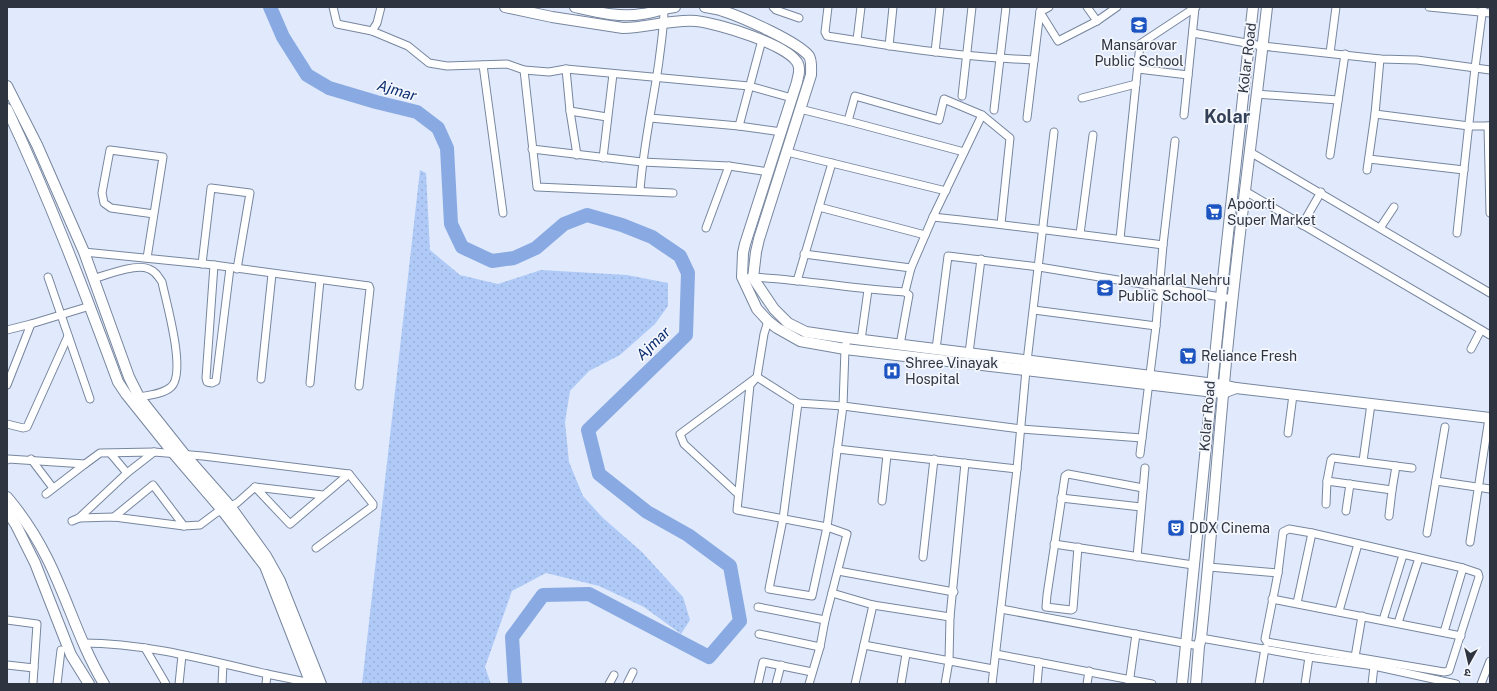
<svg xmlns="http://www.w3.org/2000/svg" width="1497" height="691" viewBox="0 0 1497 691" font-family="'Public Sans','Noto Sans Devanagari',sans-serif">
	<defs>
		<pattern id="grass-dots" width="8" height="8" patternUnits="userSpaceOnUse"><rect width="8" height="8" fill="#b0caf7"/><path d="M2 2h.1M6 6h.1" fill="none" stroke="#98aed5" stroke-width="1.8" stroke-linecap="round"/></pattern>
	</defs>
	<rect width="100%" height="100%" fill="#e0eafc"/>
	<polygon fill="url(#grass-dots)" points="420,170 426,173 430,250 460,275 498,284 541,270 627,275 668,283 668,306 655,324 620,355 589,371 570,391 565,422 569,462 583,496 603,518 642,552 683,597 690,620 681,634 644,607 599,586 546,573 512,591 485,667 491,684 362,684"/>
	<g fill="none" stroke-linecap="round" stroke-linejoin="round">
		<polyline stroke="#89a9e2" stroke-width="14" points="270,7 283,37 307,75 329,88 376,102 417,112 438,128 447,148 451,224 462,247 492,261 514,258 536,248 564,224 587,215 622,225 652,237 680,256 688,273 686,335 588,430 599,474 647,512 688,535 730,566 740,621 709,657 589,594 543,595 512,637 515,684"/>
		<defs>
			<g id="street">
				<polyline points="333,7 337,24 372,31 408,46 429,63 447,66 507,64 524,70 549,72 566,69 749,86 792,98"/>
				<polyline points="773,7 776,10 799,18"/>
				<path d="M 828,7 L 825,32 L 827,36 C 849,39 870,43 891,46 C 938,53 986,58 1034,60"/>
				<polyline points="1049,7 1040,12 1058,41 1097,21 1117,7"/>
				<polyline points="1087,7 1097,21"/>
				<polyline points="1429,7 1490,13"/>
				<polyline points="372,31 377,23 381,7"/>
				<polyline points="1193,33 1262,46 1380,59 1417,60 1490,70"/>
				<polyline points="857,40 861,7"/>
				<polyline points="889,46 893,7"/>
				<polyline points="935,52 940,7"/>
				<polyline points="1330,53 1336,7"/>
				<polyline points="483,65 503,213"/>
				<polyline points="566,69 570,111 577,155"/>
				<polyline points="1138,69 1188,75"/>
				<polyline points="524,70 537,187 673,193"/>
				<polyline points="1256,94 1338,100"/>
				<polyline points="962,96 972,7"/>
				<polyline points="1082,98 1136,84"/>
				<polyline points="800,109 848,121 964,152"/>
				<polyline points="994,110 1006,7"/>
				<polyline points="570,111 607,117"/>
				<polyline points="1375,114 1469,126 1490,126"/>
				<polyline points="1184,115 1195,8"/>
				<polyline points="650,118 739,126 782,132"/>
				<polyline points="1027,118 1040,11"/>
				<polyline points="848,121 855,96 939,120 944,99 982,115 1010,138 1001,224"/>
				<polyline points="739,126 762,40"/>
				<polyline points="1488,126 1490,213"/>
				<polyline points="532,149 642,162 729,166 769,172"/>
				<polyline points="787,152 946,191"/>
				<polyline points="1250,152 1490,293"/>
				<polyline points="1330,155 1345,54"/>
				<polyline points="603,158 613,74"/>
				<polyline points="1369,159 1464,170"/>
				<polyline points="1367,170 1375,114 1380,59"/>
				<path d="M 640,191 C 643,147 653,104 659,61 C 661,44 664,27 664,9"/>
				<polyline points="1245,191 1490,335"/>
				<polyline points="819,207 925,235"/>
				<path d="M 933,217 C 1010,225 1086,235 1163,245"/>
				<polyline points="1302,225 1321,192"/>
				<polyline points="706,228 729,166"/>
				<polyline points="1380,228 1394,207"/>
				<polyline points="1457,233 1475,68 1483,7"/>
				<polyline points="1080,234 1093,135"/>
				<polyline points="1120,239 1140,44 1196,7"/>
				<polyline points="84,252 214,265 369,286 370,289 359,386"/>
				<polyline points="804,254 911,268"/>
				<polyline points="147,258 163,157 110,150 102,193 104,203 111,208 154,214"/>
				<polyline points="202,264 211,188 250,193 237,269"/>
				<polyline points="214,265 206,378 207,382 212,383 216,381 230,268"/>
				<polyline points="48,277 90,399"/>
				<path d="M 750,277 C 802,279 853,289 905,292 L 909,295 L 900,345"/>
				<path d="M 93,279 C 106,275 136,263 149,269 C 155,271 158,276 162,282 C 166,302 187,373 171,387 C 163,394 150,395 139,397"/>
				<polyline points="797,281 832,163"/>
				<polyline points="905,292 911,268 933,217 982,115"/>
				<polyline points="1034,310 1156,326"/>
				<polyline points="7,330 31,324"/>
				<polyline points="861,340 868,290"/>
				<polyline points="936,349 948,256 1039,267 1233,299"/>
				<polyline points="1471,349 1481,330"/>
				<polyline points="969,353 981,259"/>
				<polyline points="261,379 272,274"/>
				<polyline points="310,383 320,280"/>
				<polyline points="7,385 31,324 90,306"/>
				<polyline points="798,403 783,519 769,589 812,596 827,527 843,406 845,349 847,338"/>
				<polyline points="7,424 23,428 27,427 68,336"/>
				<polyline points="1288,433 1293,395"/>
				<polyline points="837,449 1017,469"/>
				<polyline points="111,454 127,473"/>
				<polyline points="1140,454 1156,326 1163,245 1175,141"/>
				<polyline points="31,459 53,488"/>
				<polyline points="7,460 8,459 85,464 46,494"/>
				<polyline points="1363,461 1371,404"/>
				<polyline points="85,464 100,453 154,452 203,456 349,474 373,504 373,506 316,548"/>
				<polyline points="1396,466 1412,468"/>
				<polyline points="1327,481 1331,460 1333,458 1396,466 1392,490"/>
				<polyline points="1436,481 1490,489"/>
				<polyline points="738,494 684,444 680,434 757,377 764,334 768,321"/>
				<polyline points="323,495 255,487 290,524 349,474"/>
				<polyline points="1061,498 1141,507"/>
				<polyline points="882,501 887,455"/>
				<polyline points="1326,504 1327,481 1392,490 1389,516"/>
				<polyline points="1346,511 1350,484"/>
				<polyline points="114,517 153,485 184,526"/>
				<polyline points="79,518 114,517 184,526 200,525 216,513 237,503 255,487"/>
				<polyline points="72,521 79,518 127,473 154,452"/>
				<polygon points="1289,529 1312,533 1463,568 1478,573 1479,577 1449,671 1444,672 1267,642 1265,639 1278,573 1283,532"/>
				<polyline points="1427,533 1445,427"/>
				<polyline points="1470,542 1489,418"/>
				<polyline points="1054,544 1193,565"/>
				<polyline points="1078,547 1073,609 1071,610 1046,607 1047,595 1065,476 1068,474 1143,488"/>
				<polyline points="923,557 934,459"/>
				<polyline points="1137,557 1145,468"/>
				<polyline points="1209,567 1278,573"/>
				<polyline points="838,571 954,592"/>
				<polyline points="832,593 873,605 950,617"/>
				<polyline points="1272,599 1461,636"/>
				<polyline points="1297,603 1312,533"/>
				<polyline points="758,607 825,620"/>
				<polyline points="1001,609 1199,646"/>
				<polyline points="1339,611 1358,544"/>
				<polyline points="7,620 37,624 33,683"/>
				<polyline points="1383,620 1403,555"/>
				<polyline points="1398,623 1419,558"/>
				<polyline points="1444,632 1463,568"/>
				<polyline points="759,634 820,647"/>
				<polyline points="1201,638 1309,657 1374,666 1456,684"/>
				<path d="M 83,643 C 145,643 207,660 267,674 L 266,684"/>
				<polyline points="864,645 993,669"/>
				<polyline points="145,648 166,684"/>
				<polyline points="996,654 1152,684"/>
				<polyline points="1355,657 1362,616"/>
				<polyline points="7,665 34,668"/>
				<polyline points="267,674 311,683"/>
				<polyline points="57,684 61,650"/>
				<polyline points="179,684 182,655"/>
				<polyline points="222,684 223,664"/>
				<polyline points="609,684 614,675"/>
				<polyline points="627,684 633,672"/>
				<polyline points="758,684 763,662 812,672"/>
				<polyline points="776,684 781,665"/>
				<polyline points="809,684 820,647 825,620 847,534 827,527 737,510 750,385 757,377 798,403 843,406 1021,429 1142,438"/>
				<polyline points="855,684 873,605"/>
				<polyline points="901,684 906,654"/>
				<polyline points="945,684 949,661 950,617 965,463"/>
				<polyline points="992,684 1017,469 1026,370 1054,132"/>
				<polyline points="1037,684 1039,662"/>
				<polyline points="1087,684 1089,671"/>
				<polyline points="1129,684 1136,634"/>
				<polyline points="1259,684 1265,648"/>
				<polyline points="1305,684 1309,657"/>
				<polyline points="1372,684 1374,666"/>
				<polyline points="1481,684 1490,661"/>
			</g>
			<g id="secondary">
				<path d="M 505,7 L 552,17 L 623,28 C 647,28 671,19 696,21 C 717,23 790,45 798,64 C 801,70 798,76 797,82 L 745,244 L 743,253 L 742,277 L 757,309 L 768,321 L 777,328 L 800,341 L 845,349 L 1223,393 L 1236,388"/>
				<path d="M 575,7 C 597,12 620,18 642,14 C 653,13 664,8 675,7"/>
				<path d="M 705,7 C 711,8 718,9 723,11 C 742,17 798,42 809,56 C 812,61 811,69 811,75 L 759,239 L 756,252 L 753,278 L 774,309 L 788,323 L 806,332 L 847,338 L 1223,385 L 1236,388 L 1490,418"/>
				<polyline points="7,86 37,145 84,252 129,377 139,397 185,455 230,506 266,556 280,581 321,684"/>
				<path d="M 7,109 C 49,198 84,290 118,382 L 126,394 L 174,454 L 222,510 L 265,566 L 311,684"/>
				<path d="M 7,497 C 23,516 36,536 47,558 C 68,600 80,644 104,684"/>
				<polyline points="7,511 16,525 35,563 71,655 89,684"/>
				<polyline points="1182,684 1221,297 1253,7"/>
				<path d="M 1196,684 L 1199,646 L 1201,638 C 1210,554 1216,469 1224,384 C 1235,258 1253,133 1267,7"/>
			</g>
		</defs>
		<use href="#street" stroke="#77869f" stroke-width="9"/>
		<use href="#secondary" stroke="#77869f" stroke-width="12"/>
		<use href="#street" stroke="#fff" stroke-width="7"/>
		<use href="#secondary" stroke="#fff" stroke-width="10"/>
	</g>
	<defs>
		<symbol id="school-square" viewBox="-11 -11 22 22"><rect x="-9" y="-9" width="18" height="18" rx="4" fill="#1c54c1" stroke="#f4f7fd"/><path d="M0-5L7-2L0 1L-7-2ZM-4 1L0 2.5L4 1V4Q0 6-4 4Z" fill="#fff"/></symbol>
		<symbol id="supermarket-square" viewBox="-11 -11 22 22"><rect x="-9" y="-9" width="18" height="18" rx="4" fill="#1c54c1" stroke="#f4f7fd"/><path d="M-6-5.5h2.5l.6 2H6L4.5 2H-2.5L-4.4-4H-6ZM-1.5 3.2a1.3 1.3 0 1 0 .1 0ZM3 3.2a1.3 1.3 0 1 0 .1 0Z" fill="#fff"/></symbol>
		<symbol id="hospital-square" viewBox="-11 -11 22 22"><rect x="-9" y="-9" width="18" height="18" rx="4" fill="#1c54c1" stroke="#f4f7fd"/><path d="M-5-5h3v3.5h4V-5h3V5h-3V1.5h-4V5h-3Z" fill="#fff"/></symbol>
		<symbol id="theatre-square" viewBox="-11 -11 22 22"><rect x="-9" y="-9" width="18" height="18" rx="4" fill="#1c54c1" stroke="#f4f7fd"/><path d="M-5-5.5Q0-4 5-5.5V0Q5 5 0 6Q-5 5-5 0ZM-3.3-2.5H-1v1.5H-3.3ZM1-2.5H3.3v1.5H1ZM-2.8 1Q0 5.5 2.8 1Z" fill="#fff"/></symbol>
	</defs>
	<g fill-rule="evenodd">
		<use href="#school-square" x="1129" y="15" width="20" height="20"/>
		<use href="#supermarket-square" x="1204" y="202" width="20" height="20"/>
		<use href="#school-square" x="1095" y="278" width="20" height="20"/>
		<use href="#supermarket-square" x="1178" y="346" width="20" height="20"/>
		<use href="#hospital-square" x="882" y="361" width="20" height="20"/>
		<use href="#theatre-square" x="1166" y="518" width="20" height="20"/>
	</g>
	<g text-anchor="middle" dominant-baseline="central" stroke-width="3.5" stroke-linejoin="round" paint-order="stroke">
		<g font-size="14" fill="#2f3540" stroke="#f4f7fd" text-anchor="start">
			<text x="1139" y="45" text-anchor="middle">Mansarovar<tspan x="1139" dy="16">Public School</tspan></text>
			<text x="1227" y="204">Apoorti<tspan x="1227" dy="16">Super Market</tspan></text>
			<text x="1118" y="280">Jawaharlal Nehru<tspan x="1118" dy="16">Public School</tspan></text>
			<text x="1201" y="356">Reliance Fresh</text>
			<text x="905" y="363">Shree Vinayak<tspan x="905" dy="16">Hospital</tspan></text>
			<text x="1189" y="528">DDX Cinema</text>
		</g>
		<g font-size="14" fill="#2f3540" stroke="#f4f7fd">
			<text transform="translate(1247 58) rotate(-83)">Kolar Road</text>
			<text transform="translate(1207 416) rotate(-85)">Kolar Road</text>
		</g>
		<g font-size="15" font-style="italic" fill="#0c2e70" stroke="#f4f7fd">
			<text transform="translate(397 90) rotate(17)">Ajmar</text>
			<text transform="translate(653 343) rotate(-44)">Ajmar</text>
		</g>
		<g font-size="18" font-weight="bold" fill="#344057" stroke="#f4f7fd">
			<text x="1227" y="116">Kolar</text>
		</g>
	</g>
	<rect width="1497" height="691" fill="none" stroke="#2f3540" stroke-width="16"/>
	<g transform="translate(1469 663) rotate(188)" stroke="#f4f7fd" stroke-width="3" paint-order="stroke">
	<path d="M0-3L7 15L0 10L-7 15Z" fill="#2f3540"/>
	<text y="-6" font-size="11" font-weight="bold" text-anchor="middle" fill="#2f3540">उ</text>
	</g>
</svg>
